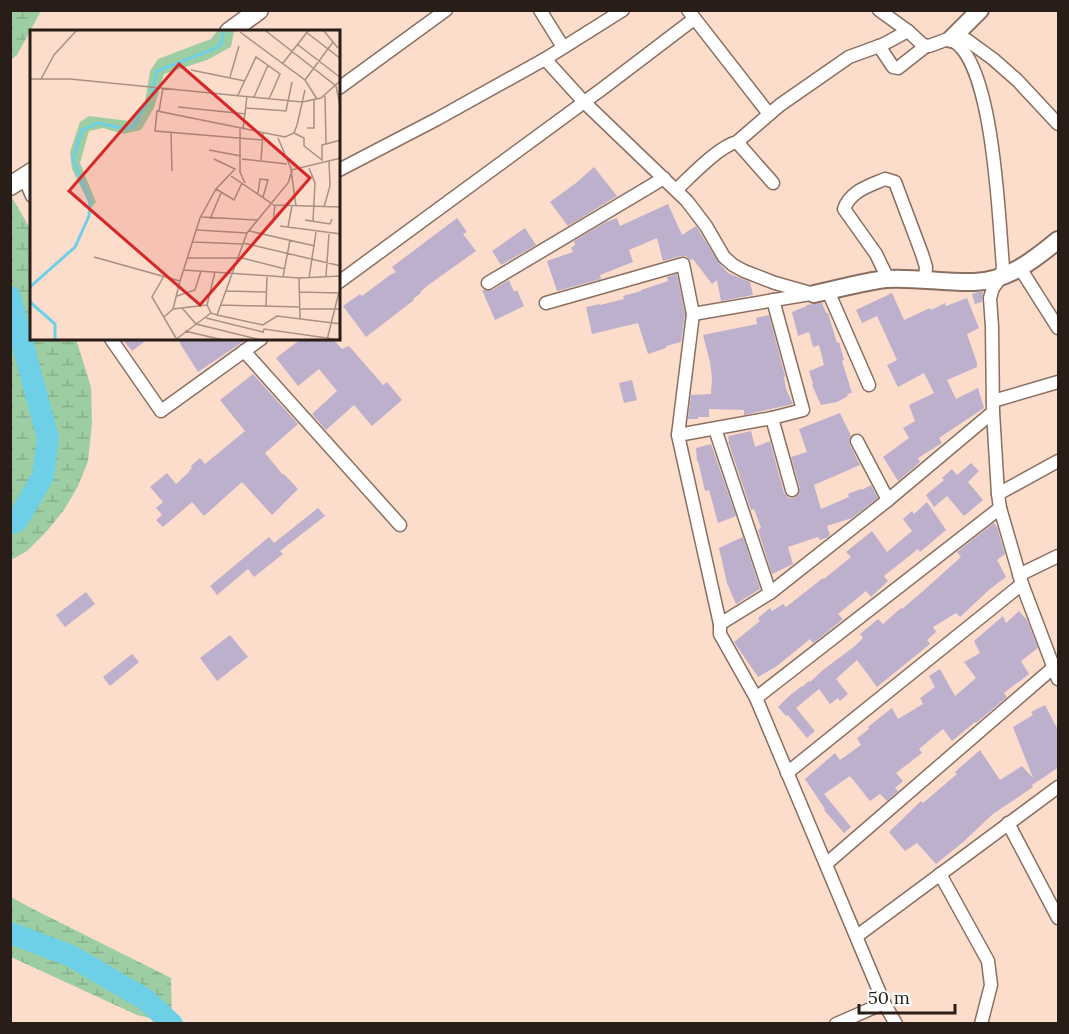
<svg xmlns="http://www.w3.org/2000/svg" width="1069" height="1034" viewBox="0 0 1069 1034" font-family="Lora,serif">
	<defs>
		<pattern id="wetland-marsh" width="20" height="14" patternUnits="userSpaceOnUse" patternTransform="scale(1.5)"><rect width="20" height="14" fill="#9ccda3"/><path d="M1 5h8M5 5V1M11 12h8M15 12V8" fill="none" stroke="#86b08c"/></pattern>
	</defs>
	<rect width="100%" height="100%" fill="#fcddcc"/>
	<g fill="url(#wetland-marsh)">
		<polygon points="11,10 41,11 17,55 11,60"/>
		<polygon points="10,194 31,230 32,339 76,339 91,387 92,423 88,461 78,486 64,510 47,531 27,551 11,560"/>
		<polygon points="11,897 29,907 171,978 172,1023 137,1015 11,957"/>
	</g>
	<g fill="none" stroke-linecap="round" stroke-linejoin="round">
		<g stroke="#6ed0e7" stroke-width="22">
			<polyline points="10,297 48,438 43,476 17,521 10,524"/>
			<polyline points="10,933 69,955 145,999 172,1024"/>
		</g>
	</g>
	<g fill="#bdb0cc">
		<polygon points="594,167 617,196 568,226 550,202 576,183"/>
		<polygon points="668,204 682,235 696,226 719,263 728,273 750,282 753,295 721,301 717,280 712,284 693,259 690,260 686,256 681,256 663,261 657,238 629,250 633,262 600,275 601,279 557,291 547,261 573,252 571,248 575,245 574,241 606,222 617,218 620,226"/>
		<polygon points="457,218 467,232 463,234 476,251 427,286 420,292 421,293 413,299 414,300 366,337 343,306 360,294 362,296 390,275 396,272 392,267 400,261"/>
		<polygon points="525,228 536,245 501,265 492,251"/>
		<polygon points="677,274 685,314 681,342 666,346 666,348 648,354 638,323 592,334 586,307 600,304 600,305 624,299 623,296 641,291 641,290 668,281 667,277"/>
		<polygon points="509,280 514,292 517,290 524,306 495,320 482,290 492,290"/>
		<polygon points="978,292 983,292 982,302 975,304 972,294"/>
		<polygon points="892,293 904,320 930,308 931,310 945,303 946,306 967,298 979,328 967,334 977,363 977,367 947,380 956,399 978,388 984,408 939,438 942,443 918,458 920,462 898,481 883,457 909,438 903,428 915,421 909,405 934,393 924,373 898,387 887,365 897,360 877,316 862,323 856,310"/>
		<polygon points="822,303 826,313 828,313 837,343 839,342 844,360 842,361 852,393 847,394 848,396 837,402 821,405 812,385 813,384 809,371 824,365 819,345 813,347 809,332 798,336 792,312 807,306 806,305"/>
		<polygon points="769,315 785,376 784,377 786,389 793,404 744,415 744,410 709,409 709,417 698,417 698,419 688,419 691,395 711,394 712,378 710,362 703,335 757,324 756,318"/>
		<polygon points="122,339 148,339 132,351"/>
		<polygon points="184,339 247,339 198,372 179,342"/>
		<polygon points="301,339 333,339 342,349 349,346 383,385 387,382 402,400 372,426 354,405 326,430 312,414 337,391 319,369 298,386 276,358"/>
		<polygon points="253,374 298,424 265,453 283,475 284,474 298,489 272,515 242,482 204,516 192,502 163,527 156,520 162,515 156,508 163,502 150,487 167,473 176,484 189,472 189,471 192,468 191,466 200,458 205,464 245,431 220,400"/>
		<polygon points="632,380 637,400 624,403 619,383"/>
		<polygon points="840,413 851,436 849,440 850,445 860,465 814,485 821,509 849,497 848,494 861,489 862,490 871,485 878,498 852,518 827,526 830,535 828,537 820,540 818,537 788,547 793,564 772,574 758,530 761,528 754,509 751,510 728,441 729,441 728,436 751,431 755,447 770,441 784,493 789,498 794,498 798,495 800,488 791,457 807,452 799,429"/>
		<polygon points="711,444 736,516 718,523 709,490 705,491 698,461 697,461 696,448"/>
		<polygon points="971,463 979,471 968,482 983,500 964,516 947,496 934,507 926,495 944,480 942,478 952,469 957,475"/>
		<polygon points="927,502 946,530 920,552 918,549 884,576 888,581 871,597 866,591 838,614 843,619 816,641 813,643 810,639 777,666 758,677 734,642 760,621 758,618 770,608 772,611 783,604 786,607 823,578 824,579 851,557 846,552 872,531 887,552 912,531 903,519 912,511 914,514"/>
		<polygon points="318,508 325,516 280,551 283,554 254,577 248,569 217,595 210,586 269,537 274,543"/>
		<polygon points="994,523 997,527 1005,554 997,560 1006,577 990,589 960,617 956,613 933,627 936,632 927,640 930,644 877,687 857,660 836,679 848,694 840,701 838,698 830,704 819,689 796,708 815,731 807,738 788,715 786,716 778,707 789,696 802,686 802,687 809,681 810,682 823,670 855,646 863,638 860,634 878,619 883,624 901,608 902,609 922,592 961,557 957,552"/>
		<polygon points="743,537 760,589 736,604 727,583 719,548"/>
		<polygon points="86,592 95,604 65,627 56,615"/>
		<polygon points="1019,611 1027,620 1038,648 1021,661 1029,674 1004,693 1007,697 976,723 975,722 952,741 943,729 919,749 922,753 896,773 903,781 895,788 898,791 887,801 880,794 870,801 850,776 824,794 851,827 844,833 824,810 825,809 805,779 835,753 840,760 861,745 857,738 869,729 868,727 892,708 898,719 923,704 920,698 935,687 929,676 940,669 955,696 976,678 964,662 980,653 974,641 1003,616 1006,623"/>
		<polygon points="230,635 248,657 217,681 200,658"/>
		<polygon points="132,654 139,662 110,686 103,677"/>
		<polygon points="1045,705 1059,732 1059,767 1032,785 1033,787 993,814 962,843 936,864 917,843 905,851 889,832 921,801 923,803 957,774 955,772 980,750 1000,780 1022,766 1033,778 1013,727 1033,715 1031,712"/>
	</g>
	<g fill="none" stroke-linecap="round" stroke-linejoin="round">
		<defs>
			<g id="minor">
				<polyline points="540,10 563,47"/>
				<polyline points="688,10 769,114"/>
				<path d="M 879,10 L 908,31 L 923,45 L 929,46 L 948,39 C 994,51 999,225 1003,267 L 1001,277 L 993,288 L 990,298 L 992,327 L 993,412 L 998,494 L 1000,508 L 1022,584 L 1058,679"/>
				<polyline points="951,39 967,40 993,59 1017,80 1058,124"/>
				<polyline points="879,46 893,67 898,68 926,46"/>
				<polyline points="545,59 584,102 687,201 706,226 724,257 733,265 744,271 775,283 814,294"/>
				<polyline points="339,88 446,10"/>
				<polyline points="737,142 773,183"/>
				<polyline points="339,170 437,119 545,59 623,10"/>
				<polyline points="24,177 32,196"/>
				<path d="M 676,190 C 690,177 719,146 737,142 L 780,105 L 849,57 L 882,45 L 908,31"/>
				<polyline points="1020,268 1058,328"/>
				<path d="M 888,279 L 876,254 L 844,209 C 850,191 869,186 885,179 L 895,182 L 922,254 L 926,267 L 925,280"/>
				<polyline points="339,282 602,89 694,19"/>
				<polyline points="488,283 664,178"/>
				<polyline points="828,291 869,385"/>
				<polyline points="546,303 683,264 693,314 678,435 720,624 720,634 756,698 884,1003 836,1024"/>
				<polyline points="693,314 810,294"/>
				<polyline points="111,339 161,411 261,339"/>
				<polyline points="244,351 400,525"/>
				<polyline points="993,401 1058,382"/>
				<polyline points="772,418 792,490"/>
				<polyline points="715,429 770,593"/>
				<polyline points="678,435 772,418 803,410 773,300"/>
				<polyline points="857,441 888,500"/>
				<polyline points="998,494 1058,461"/>
				<polyline points="1019,575 1058,556"/>
				<polyline points="720,624 770,593 888,500 993,412"/>
				<polyline points="756,698 1000,508"/>
				<polyline points="787,773 1022,584"/>
				<polyline points="1008,823 1058,918"/>
				<polyline points="826,864 1054,667"/>
				<polyline points="940,874 988,961 991,985 981,1024"/>
				<polyline points="857,936 1058,787"/>
				<polyline points="884,1003 896,1024"/>
			</g>
			<g id="tertiary">
				<polyline points="951,39 980,10"/>
				<path d="M 814,294 C 838,289 862,282 886,279 C 915,277 945,283 974,282 C 1007,281 1034,260 1058,240"/>
			</g>
			<g id="secondary">
				<polyline points="229,32 259,10"/>
				<polyline points="10,186 32,172"/>
			</g>
		</defs>
		<use href="#minor" stroke="#8a6f60" stroke-width="15"/>
		<use href="#tertiary" stroke="#8a6f60" stroke-width="20"/>
		<use href="#secondary" stroke="#8a6f60" stroke-width="21"/>
		<use href="#minor" stroke="#fff" stroke-width="12"/>
		<use href="#tertiary" stroke="#fff" stroke-width="16"/>
		<use href="#secondary" stroke="#fff" stroke-width="18"/>
	</g>
	<g transform="translate(30 30)">
		<rect width="310" height="310" fill="#fcddcc"/>
		<path d="M 187,1 L 204,1 L 201,17 L 177,30 L 134,44 L 124,78 L 111,100 L 93,104 L 73,98 L 59,101 L 50,133 L 66,172 L 61,178 L 42,139 L 40,122 L 50,92 L 59,86 L 99,91 L 115,72 L 120,41 L 128,29 L 181,9 Z" fill="#9ccda3"/>
		<path fill="none" stroke="#6ed0e7" stroke-width="3" d="M 0,257 L 45,217 L 59,186 L 60,172 L 43,129 L 52,100 L 68,93 L 95,99 L 103,97 L 121,66 L 127,41 L 184,19 L 191,14 L 194,1M 0,272 L 25,294 L 25,310"/>
		<path fill="none" stroke="#a79084" stroke-width="1.5" d="M 236,1 L 306,56 L 311,80M 294,1 L 308,18M 210,2 L 275,50 L 287,69M 276,2 L 311,29M 267,14 L 311,48M 253,33 L 278,1M 161,40 L 215,51M 200,47 L 209,16M 0,49 L 40,49 L 272,72 L 291,68 L 311,50M 11,49 L 24,25 L 46,1M 275,50 L 303,12M 208,65 L 226,27 L 250,44 L 239,69M 295,66 L 296,114M 224,67 L 238,35M 148,77 L 216,84M 216,78 L 256,81 L 262,52M 129,81 L 133,58M 277,98 L 284,98 L 284,70M 210,99 L 210,142 L 215,153M 213,100 L 217,66M 141,103 L 142,141M 264,103 L 274,108 L 274,116 L 292,130M 232,110 L 125,101 L 127,81 L 255,107 L 264,103 L 267,95 L 275,60M 179,120 L 211,126M 212,129 L 257,134M 231,130 L 233,103M 292,131 L 292,115 L 311,110M 279,138 L 285,153 L 283,191M 201,146 L 244,175 L 311,177M 186,159 L 204,170 L 212,153M 228,163 L 230,149 L 238,150 L 233,167M 266,176 L 261,140 L 311,128M 294,177 L 300,156 L 299,130M 171,187 L 227,190M 180,189 L 191,163M 275,190 L 300,194 L 302,189M 243,193 L 245,175M 250,196 L 311,204M 258,197 L 262,176M 167,200 L 217,203M 219,201 L 285,216M 163,212 L 212,214M 213,213 L 311,236M 64,227 L 150,251 L 170,188 L 186,159 L 205,139 L 184,129M 208,227 L 255,239M 158,228 L 207,228M 154,240 L 269,248 L 311,246M 134,246 L 122,267 L 146,308M 296,246 L 299,204M 253,247 L 260,210M 269,248 L 270,288M 279,248 L 286,202M 196,261 L 237,262M 269,262 L 310,263M 147,266 L 165,260 L 171,241M 191,275 L 269,277M 236,276 L 237,247M 152,278 L 166,294 L 231,310M 143,279 L 177,275M 269,279 L 311,279M 181,283 L 177,275 L 185,242M 187,285 L 233,295 L 247,286 L 311,294M 134,287 L 143,279 L 150,251M 176,288 L 233,302 L 234,299 L 311,310M 155,301 L 193,310M 145,310 L 181,283 L 187,285 L 217,203 L 258,153 L 262,141 L 248,108M 297,310 L 309,262"/>
		<path fill="#d62828" fill-opacity="0.15" stroke="#d62828" stroke-width="3" d="M 149,34 L 280,148 L 170,275 L 39,161 Z"/>
		<rect width="310" height="310" fill="none" stroke="#281d17" stroke-width="3"/>
	</g>
	<rect width="1069" height="1034" fill="none" stroke="#281d17" stroke-width="24"/>
	<path d="M859 1004v9h96v-9" fill="none" stroke="#281d17" stroke-width="3"/>
	<text x="868" y="1004" font-size="18" fill="#281d17" stroke="#ffffff" stroke-width="4.5" paint-order="stroke">50 m</text>
</svg>
